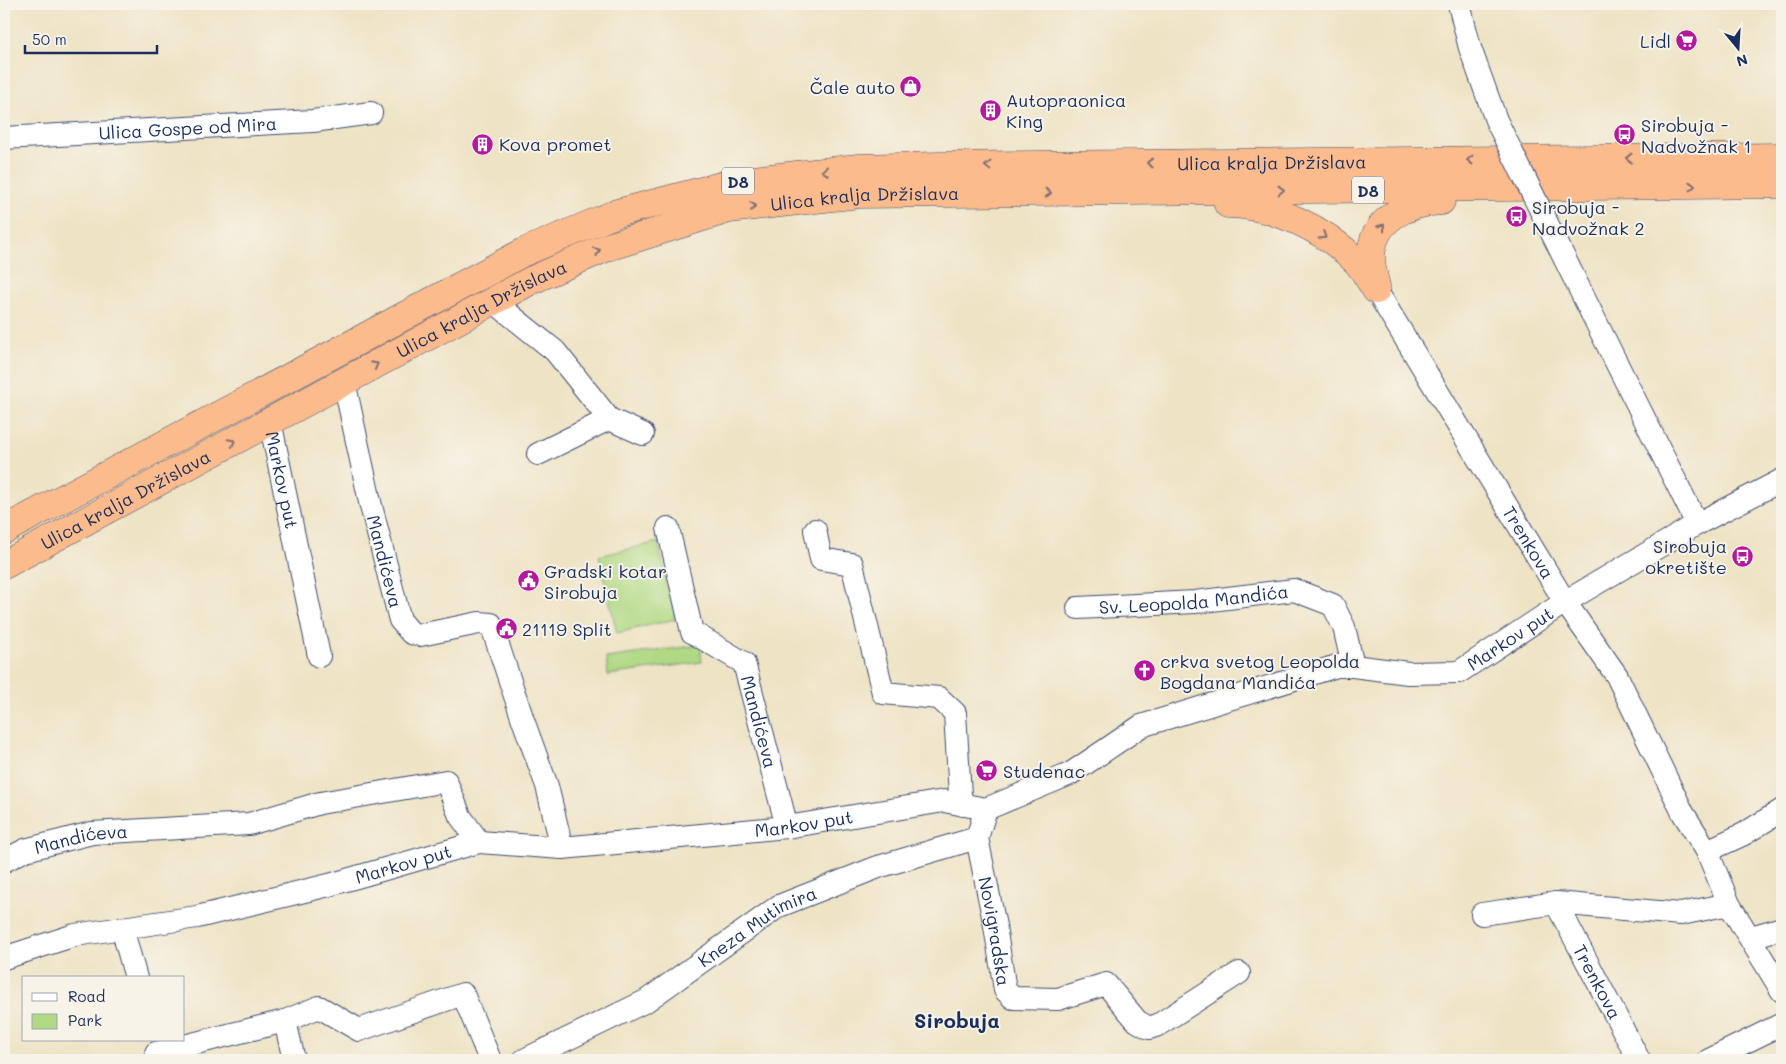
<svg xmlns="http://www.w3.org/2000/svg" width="1786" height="1064" viewBox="0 0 1786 1064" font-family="Mali,sans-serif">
	<rect width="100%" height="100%" fill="#f7f3e8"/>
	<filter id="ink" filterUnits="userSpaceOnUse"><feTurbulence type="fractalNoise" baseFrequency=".02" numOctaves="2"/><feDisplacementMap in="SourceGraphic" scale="10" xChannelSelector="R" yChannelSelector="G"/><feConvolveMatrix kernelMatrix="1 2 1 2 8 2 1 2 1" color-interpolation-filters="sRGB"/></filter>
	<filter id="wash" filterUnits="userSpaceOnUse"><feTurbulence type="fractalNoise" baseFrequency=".0096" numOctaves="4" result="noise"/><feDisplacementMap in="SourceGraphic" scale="20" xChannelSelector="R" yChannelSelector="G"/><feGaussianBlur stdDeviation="1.12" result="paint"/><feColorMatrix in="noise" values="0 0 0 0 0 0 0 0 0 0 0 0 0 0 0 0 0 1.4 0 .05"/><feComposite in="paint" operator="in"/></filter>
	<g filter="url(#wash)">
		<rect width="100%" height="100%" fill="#eee3c5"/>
		<g fill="#b0d983" stroke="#668470">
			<polygon points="658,542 676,619 617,633 599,556"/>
			<polygon points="700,645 702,662 608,675 606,658"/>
		</g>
	</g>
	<g filter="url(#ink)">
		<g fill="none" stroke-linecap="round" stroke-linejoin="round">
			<defs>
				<g id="minor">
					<path id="s1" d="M 4,138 L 313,121 L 371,113"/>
					<path id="s2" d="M 1376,290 L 1565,602 L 1617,676 L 1683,813 L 1707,851 L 1729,904 L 1782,991"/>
					<polyline points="493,301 555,351 609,419"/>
					<polyline points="1592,314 1697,524"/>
					<path id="s3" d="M 344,381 L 370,502 L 400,620 L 411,633 L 420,635 L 479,623 L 491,624 L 523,720 L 547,786 L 562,848"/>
					<path id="s4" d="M 270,421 L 319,656"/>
					<polyline points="538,454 609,419 643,434"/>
					<path id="s5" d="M 668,528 L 692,632 L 744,663 L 787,827"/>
					<polyline points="815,530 821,559 852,564 883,693 939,698 955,713 960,795 963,805"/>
					<path id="s6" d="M 1078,608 L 1195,602 L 1294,590 L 1333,605 L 1344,627 L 1353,666"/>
					<path id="s7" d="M 977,838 L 995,926 L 1005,990 L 1013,998 L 1058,999 L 1106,984 L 1137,1021 L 1149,1028 L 1158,1025 L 1239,973"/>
					<polyline points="1707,851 1744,834 1782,810"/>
					<path id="s8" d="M 4,861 L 25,850 L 92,833 L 249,824 L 320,803 L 446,781 L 460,816 L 479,842"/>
					<path id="s9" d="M 1556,903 L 1639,1060"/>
					<polyline points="1482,914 1556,903 1681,914 1729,904"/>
					<polyline points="122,928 136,978"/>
					<polyline points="1751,937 1782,928"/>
					<path id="s10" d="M 4,958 L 75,935 L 197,917 L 329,885 L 479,842 L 562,848 L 787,827 L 944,801 L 986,809 L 1070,774 L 1141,726 L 1337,666 L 1353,666 L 1408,673 L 1459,672 L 1565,602 L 1697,524 L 1782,480"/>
					<polyline points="285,1021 294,1060"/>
					<polyline points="156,1053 285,1021 319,1007 359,1030 463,994 490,1060"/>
					<path id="s11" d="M 524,1060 L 646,1001 L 779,906 L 878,867 L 977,838 L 986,809"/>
					<polyline points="1709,1060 1782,1024"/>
				</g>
				<g id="highway">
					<path d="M 1228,204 C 1275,205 1324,229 1356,261 C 1364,269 1370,281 1376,290"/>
					<path d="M 1376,286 C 1374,278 1371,268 1371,259 C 1371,219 1406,203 1441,201"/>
					<path id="s12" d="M 4,530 L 524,252 L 617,213 L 736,182 L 858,168 L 939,166 L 1782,157"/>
					<path id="s13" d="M 4,565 L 532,280 L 608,247 L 729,209 L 859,194 L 1782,184"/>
				</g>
			</defs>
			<use href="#minor" stroke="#3b4a6d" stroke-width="24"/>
			<use href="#highway" stroke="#3b4a6d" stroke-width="29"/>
			<use href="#minor" stroke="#fff" stroke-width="22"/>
			<use href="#highway" stroke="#fbbb8d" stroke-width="28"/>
			<defs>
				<polyline id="minor-bridge" points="1459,4 1470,48 1496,120 1592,314"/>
			</defs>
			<use href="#minor-bridge" stroke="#3b4a6d" stroke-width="24" stroke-linecap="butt"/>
			<use href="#minor-bridge" stroke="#fff" stroke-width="22"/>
		</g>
		<defs><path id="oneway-chevron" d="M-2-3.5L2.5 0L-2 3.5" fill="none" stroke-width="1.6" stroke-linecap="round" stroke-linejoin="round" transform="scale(1.25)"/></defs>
		<g stroke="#806e73">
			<use href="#oneway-chevron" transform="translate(1629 158) rotate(180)"/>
			<use href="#oneway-chevron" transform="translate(1470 160) rotate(180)"/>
			<use href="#oneway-chevron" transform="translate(1150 163) rotate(179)"/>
			<use href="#oneway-chevron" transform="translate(988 166) rotate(180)"/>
			<use href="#oneway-chevron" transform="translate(825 171) rotate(175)"/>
			<use href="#oneway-chevron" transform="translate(1692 186) rotate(-1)"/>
			<use href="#oneway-chevron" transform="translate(1281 190) rotate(-1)"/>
			<use href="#oneway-chevron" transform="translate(1048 193)"/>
			<use href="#oneway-chevron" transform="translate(753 206) rotate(-8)"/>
			<use href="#oneway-chevron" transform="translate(1382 227) rotate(-54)"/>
			<use href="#oneway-chevron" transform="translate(1323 236) rotate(32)"/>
			<use href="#oneway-chevron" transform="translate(597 251) rotate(-23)"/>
			<use href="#oneway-chevron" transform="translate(375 365) rotate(-28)"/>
			<use href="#oneway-chevron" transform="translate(232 442) rotate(-28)"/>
		</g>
	</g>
	<defs>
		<symbol id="supermarket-disc" viewBox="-11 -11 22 22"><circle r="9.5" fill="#b5179e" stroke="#f7f3e8"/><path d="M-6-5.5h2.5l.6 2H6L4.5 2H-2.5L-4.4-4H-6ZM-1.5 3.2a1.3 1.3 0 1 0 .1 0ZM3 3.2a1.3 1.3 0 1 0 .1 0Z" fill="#fff"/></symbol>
		<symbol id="shop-disc" viewBox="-11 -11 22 22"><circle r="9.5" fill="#b5179e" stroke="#f7f3e8"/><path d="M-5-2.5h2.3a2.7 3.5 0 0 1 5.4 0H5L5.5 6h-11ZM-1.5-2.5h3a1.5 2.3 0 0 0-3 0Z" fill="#fff"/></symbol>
		<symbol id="building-disc" viewBox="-11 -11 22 22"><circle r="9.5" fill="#b5179e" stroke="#f7f3e8"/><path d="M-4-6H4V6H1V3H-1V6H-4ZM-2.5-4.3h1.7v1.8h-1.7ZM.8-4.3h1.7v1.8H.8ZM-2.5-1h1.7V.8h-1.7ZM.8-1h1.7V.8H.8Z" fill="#fff"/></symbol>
		<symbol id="bus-disc" viewBox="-11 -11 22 22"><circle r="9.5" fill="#b5179e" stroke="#f7f3e8"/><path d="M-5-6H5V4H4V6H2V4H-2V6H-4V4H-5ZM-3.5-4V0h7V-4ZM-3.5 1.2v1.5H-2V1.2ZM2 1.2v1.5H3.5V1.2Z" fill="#fff"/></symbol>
		<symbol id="civic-disc" viewBox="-11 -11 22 22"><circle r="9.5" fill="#b5179e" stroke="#f7f3e8"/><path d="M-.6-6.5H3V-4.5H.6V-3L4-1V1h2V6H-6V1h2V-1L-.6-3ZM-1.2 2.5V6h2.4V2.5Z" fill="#fff"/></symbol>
		<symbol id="church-disc" viewBox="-11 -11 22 22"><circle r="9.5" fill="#b5179e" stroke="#f7f3e8"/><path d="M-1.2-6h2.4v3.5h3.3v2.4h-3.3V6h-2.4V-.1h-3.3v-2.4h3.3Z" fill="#fff"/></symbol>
	</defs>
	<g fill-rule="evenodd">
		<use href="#supermarket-disc" x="1674" y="28" width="25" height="25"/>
		<use href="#shop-disc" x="898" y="74" width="25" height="25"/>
		<use href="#building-disc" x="978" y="98" width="25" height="25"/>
		<use href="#bus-disc" x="1612" y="122" width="25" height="25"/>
		<use href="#building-disc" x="470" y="132" width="25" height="25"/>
		<use href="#bus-disc" x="1504" y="204" width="25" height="25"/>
		<use href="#bus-disc" x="1730" y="544" width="25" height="25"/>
		<use href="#civic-disc" x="516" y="568" width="25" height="25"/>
		<use href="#civic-disc" x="494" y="616" width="25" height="25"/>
		<use href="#church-disc" x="1132" y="658" width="25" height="25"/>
		<use href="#supermarket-disc" x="974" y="758" width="25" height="25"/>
	</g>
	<g text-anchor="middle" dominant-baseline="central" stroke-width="4" stroke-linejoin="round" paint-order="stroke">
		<g fill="#f7f3e8" stroke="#5d6a87" stroke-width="1">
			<rect x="722" y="167.5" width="32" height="27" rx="4"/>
			<rect x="1352" y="176.5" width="32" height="27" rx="4"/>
		</g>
		<g font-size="16" font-weight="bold" fill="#1b2f5e">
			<text x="738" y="181">D8</text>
			<text x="1368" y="190">D8</text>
		</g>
		<g font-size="18" fill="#1b2f5e" stroke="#f7f3e8" text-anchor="start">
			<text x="1671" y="41" text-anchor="end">Lidl</text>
			<text x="895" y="87" text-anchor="end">Čale auto</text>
			<text x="1006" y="100">Autopraonica<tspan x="1006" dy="21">King</tspan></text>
			<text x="1641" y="125">Sirobuja -<tspan x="1641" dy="21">Nadvožnak 1</tspan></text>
			<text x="499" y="144">Kova promet</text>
			<text x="1532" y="207">Sirobuja -<tspan x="1532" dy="21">Nadvožnak 2</tspan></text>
			<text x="1727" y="546" text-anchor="end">Sirobuja<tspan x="1727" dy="21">okretište</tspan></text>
			<text x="544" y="571">Gradski kotar<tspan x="544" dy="21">Sirobuja</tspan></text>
			<text x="522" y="629">21119 Split</text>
			<text x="1160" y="661">crkva svetog Leopolda<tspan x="1160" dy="21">Bogdana Mandića</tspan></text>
			<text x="1003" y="771">Studenac</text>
		</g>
		<g font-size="18" fill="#1b2f5e" stroke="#f7f3e8">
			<text stroke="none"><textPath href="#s1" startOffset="184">Ulica Gospe od Mira</textPath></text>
			<text stroke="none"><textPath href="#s12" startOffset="1350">Ulica kralja Držislava</textPath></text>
			<text stroke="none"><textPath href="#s13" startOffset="946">Ulica kralja Držislava</textPath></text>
			<text stroke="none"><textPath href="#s13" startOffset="542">Ulica kralja Držislava</textPath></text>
			<text stroke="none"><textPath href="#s4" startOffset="60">Markov put</textPath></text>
			<text stroke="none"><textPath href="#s13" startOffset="138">Ulica kralja Držislava</textPath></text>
			<text stroke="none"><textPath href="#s2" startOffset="295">Trenkova</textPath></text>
			<text stroke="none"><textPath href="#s3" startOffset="185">Mandićeva</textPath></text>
			<text stroke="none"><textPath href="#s6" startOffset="116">Sv. Leopolda Mandića</textPath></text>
			<text stroke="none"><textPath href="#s10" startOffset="1566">Markov put</textPath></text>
			<text stroke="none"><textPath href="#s5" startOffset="228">Mandićeva</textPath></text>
			<text stroke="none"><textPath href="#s10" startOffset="816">Markov put</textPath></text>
			<text stroke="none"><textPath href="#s8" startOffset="81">Mandićeva</textPath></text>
			<text stroke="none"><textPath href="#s10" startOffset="411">Markov put</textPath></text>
			<text stroke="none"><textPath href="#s11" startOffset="270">Kneza Mutimira</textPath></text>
			<text stroke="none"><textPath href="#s7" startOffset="95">Novigradska</textPath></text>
			<text stroke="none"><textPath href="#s9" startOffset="89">Trenkova</textPath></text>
		</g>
		<g font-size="20" font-weight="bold" fill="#1b2f5e" stroke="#f7f3e8">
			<text x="957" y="1020">Sirobuja</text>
		</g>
	</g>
	<rect width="1786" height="1064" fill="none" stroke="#f7f3e8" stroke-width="20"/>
	<rect x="22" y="976" width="162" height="65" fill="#f7f3e8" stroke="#9fa5b1"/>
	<rect x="32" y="993" width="25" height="8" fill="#ffffff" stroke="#9fa5b1"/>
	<text x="68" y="1002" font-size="15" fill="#1b2f5e">Road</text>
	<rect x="32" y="1014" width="25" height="15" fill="#b0d983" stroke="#9fa5b1"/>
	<text x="68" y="1026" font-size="15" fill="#1b2f5e">Park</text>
	<g transform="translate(1738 48) rotate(162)" stroke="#f7f3e8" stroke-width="4" paint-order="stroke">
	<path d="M0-4L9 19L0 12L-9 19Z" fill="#1b2f5e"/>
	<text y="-8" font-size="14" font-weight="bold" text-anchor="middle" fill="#1b2f5e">N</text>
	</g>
	<path d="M25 45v8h132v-8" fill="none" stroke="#1b2f5e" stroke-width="2.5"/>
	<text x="32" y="45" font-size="15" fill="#1b2f5e" stroke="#f7f3e8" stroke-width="4" paint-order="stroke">50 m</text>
</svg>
